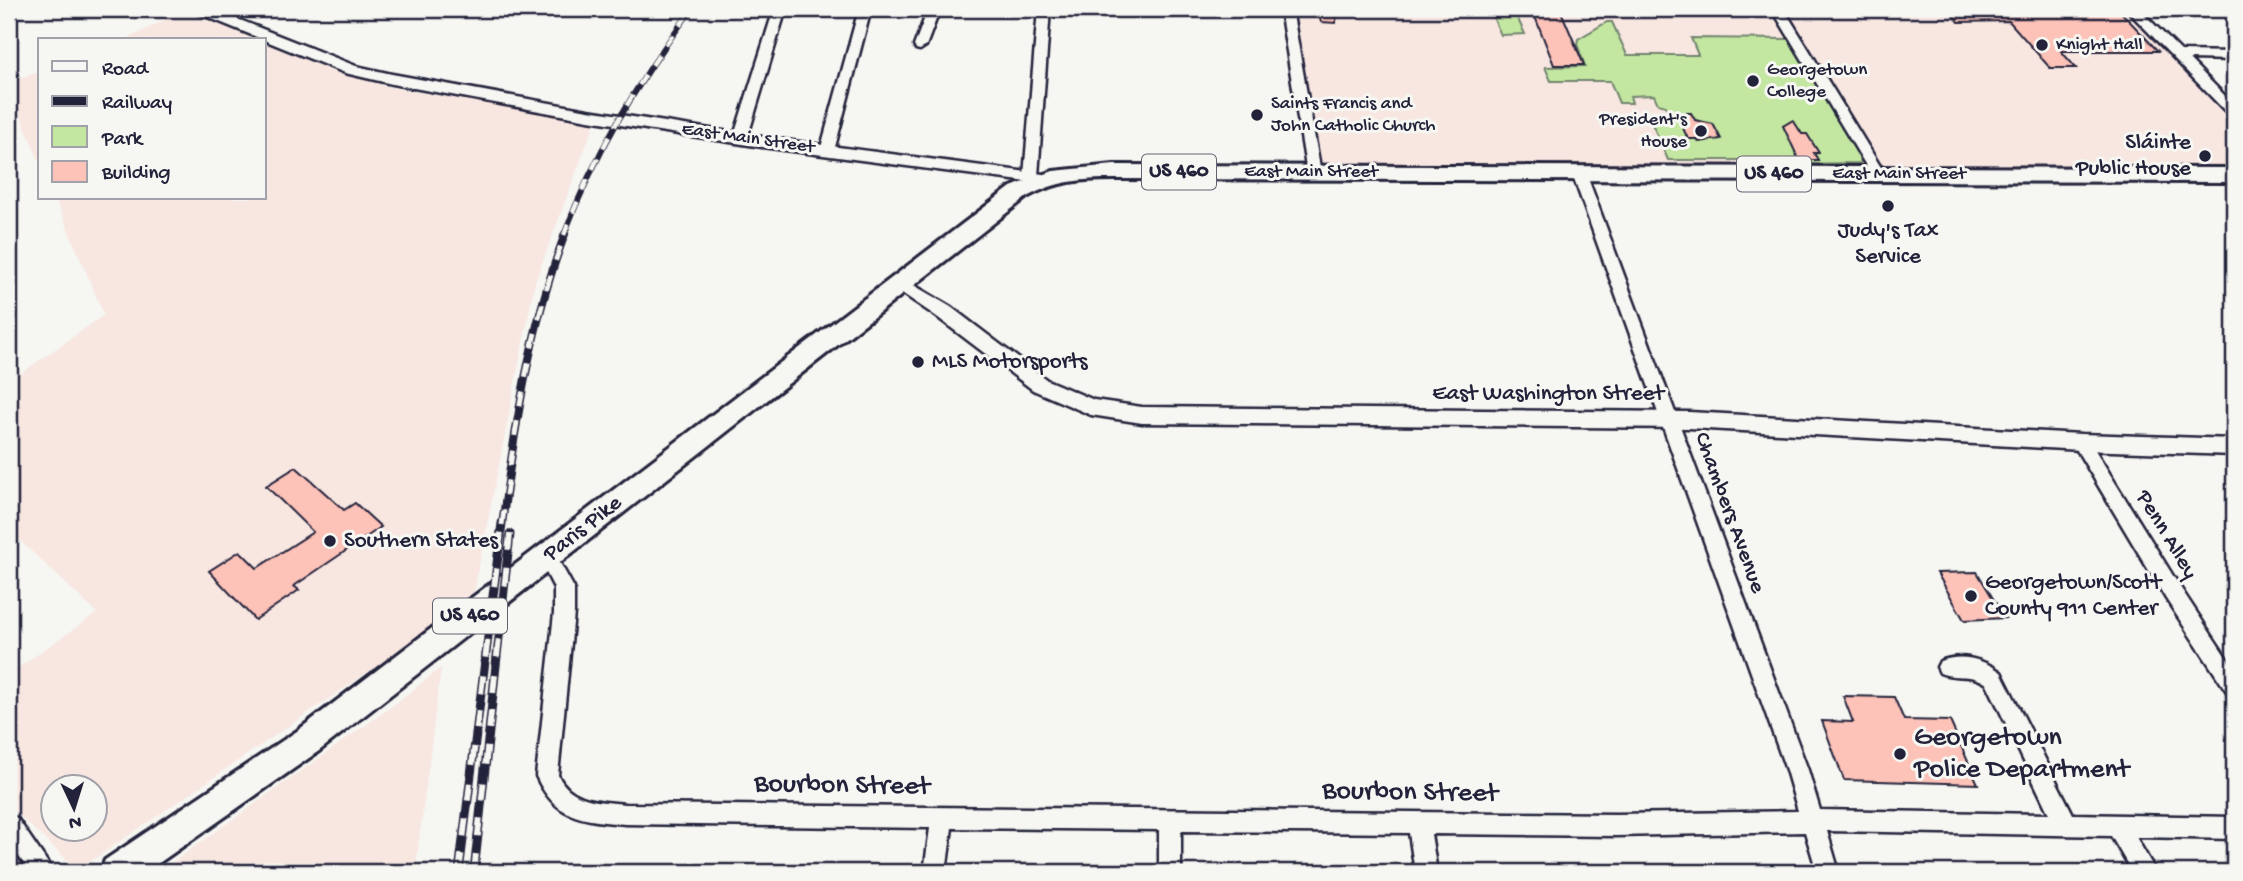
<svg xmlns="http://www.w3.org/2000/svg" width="2243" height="881" viewBox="0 0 2243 881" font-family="'Gochi Hand',sans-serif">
	<rect width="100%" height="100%" fill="#f6f6f2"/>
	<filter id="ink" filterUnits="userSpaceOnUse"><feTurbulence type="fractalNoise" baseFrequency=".0143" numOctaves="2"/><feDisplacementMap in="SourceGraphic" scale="14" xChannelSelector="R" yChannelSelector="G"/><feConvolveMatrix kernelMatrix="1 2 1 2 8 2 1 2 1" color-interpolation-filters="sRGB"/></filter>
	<g filter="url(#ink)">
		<g fill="#f8e6e1" fill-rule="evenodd">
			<polygon points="1291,9 2128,9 2234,114 2234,170 1320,169"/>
			<polygon points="181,12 236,30 260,40 125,40"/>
			<path d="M 264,42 L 325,67 L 389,87 L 595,122 L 535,282 L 472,601 L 78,870 L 9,806 L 9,674 L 97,613 L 9,530 L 9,382 L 104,315 L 55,198 L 264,198 ZM 52,786 L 94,786 L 94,828 L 52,828 Z"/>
			<polygon points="40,72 40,163 9,87 9,81"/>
			<polygon points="441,668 415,872 159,872 387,710"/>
		</g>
		<g fill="#c3e7a1" stroke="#72846e" stroke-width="2">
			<polygon points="1491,13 1515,13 1525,34 1501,35"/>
			<polygon points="1607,22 1612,22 1627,55 1698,55 1691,38 1789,39 1862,159 1860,163 1795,164 1788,160 1668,160 1650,119 1659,113 1667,113 1666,106 1658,104 1654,95 1630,96 1632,103 1619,103 1610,81 1551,81 1545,67 1585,66 1577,44 1578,39"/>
		</g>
		<g fill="#fdc2b8" stroke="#22223b" stroke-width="2">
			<polygon points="1317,9 1337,9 1336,23 1321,22"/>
			<polygon points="1532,9 1560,9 1584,65 1554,65"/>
			<polygon points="1948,9 2118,9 2158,51 2061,51 2076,68 2050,68 2009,21 1959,22"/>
			<polygon points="1676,113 1691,113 1695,120 1713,124 1721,139 1699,142 1697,139 1688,139"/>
			<polygon points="1793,120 1802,134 1807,134 1819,153 1814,153 1818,160 1799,160 1783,126"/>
			<polygon points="296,467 344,510 355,503 381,527 294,586 299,590 255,620 209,571 240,551 257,568 313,532 266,486"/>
			<polygon points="1977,572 2005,618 1964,620 1937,573"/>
			<polygon points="1843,696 1894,697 1904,720 1950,721 1978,784 1844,780 1822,721 1853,722"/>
		</g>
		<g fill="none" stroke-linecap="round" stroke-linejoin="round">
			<defs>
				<g id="minor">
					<polygon points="774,9 786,9 747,139 745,142 735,142 733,139"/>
					<polygon points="859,9 871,9 834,151 827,155 820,151"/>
					<polygon points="928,9 940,9 926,46 920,50 916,49 914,46"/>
					<polygon points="1038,9 1050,9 1038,176 1031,180 1024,176"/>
					<polygon points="1280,9 1292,9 1321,173 1314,177 1307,173"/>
					<polygon points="1772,9 1784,9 1885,174 1883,177 1878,178 1871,174"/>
					<polygon points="2126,9 2139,9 2181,51 2234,52 2234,60 2189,59 2234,105 2234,116 2229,115"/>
					<path d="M 1579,169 L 1586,173 L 1808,770 L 1820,810 L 2049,814 L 1987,684 C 1970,672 1958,680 1940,673 L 1937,667 L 1940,661 C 1961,653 1984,659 2001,672 L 2073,814 L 2234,817 L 2234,839 L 2136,837 L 2156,872 L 2132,872 L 2111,836 L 1827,831 L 1839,872 L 1817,872 L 1805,832 L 1616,836 L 1431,834 L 1437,872 L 1415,872 L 1409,833 L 1181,831 L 1181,872 L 1159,872 L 1159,830 L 952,828 L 946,872 L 924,872 L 930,828 L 625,824 C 582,820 555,819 536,776 L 554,613 L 554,588 L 538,557 L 540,552 L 547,549 L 554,552 L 574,588 L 574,613 L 558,775 C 571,802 599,801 625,804 L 1616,814 L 1798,811 L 1786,770 L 1572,173 Z"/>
					<polygon points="2081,435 2087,437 2180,587 2234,669 2234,695 2227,692 2166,599 2075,447 2072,442 2075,437"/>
					<polygon points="9,815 17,818 54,872 30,872 9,843"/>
				</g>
				<g id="tertiary">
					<polygon points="193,9 212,9 356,66 392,74 588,110 762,137 1043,174 1052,179 1043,184 762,147 588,120 392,84 345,73 195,12"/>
					<polygon points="900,277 951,307 1047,380 1094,400 1142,407 1689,412 2081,434 2234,439 2234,455 2081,450 1689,428 1142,423 1091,415 1033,390 937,317 893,287 891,283 893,279"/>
				</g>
				<path id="primary" d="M 1114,165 L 2234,168 L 2234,182 L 1114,179 C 1082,179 1055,181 1027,197 L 319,751 L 146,872 L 100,872 L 105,860 L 297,731 L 1011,187 L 1053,171 Z"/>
			</defs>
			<use href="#minor" stroke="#22223b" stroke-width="5"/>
			<use href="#tertiary" stroke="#22223b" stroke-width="5"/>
			<use href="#primary" stroke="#22223b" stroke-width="6"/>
			<use href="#minor" fill="#f6f6f2" fill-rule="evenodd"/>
			<use href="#tertiary" fill="#f6f6f2" fill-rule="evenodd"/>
			<use href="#primary" fill="#f6f6f2" fill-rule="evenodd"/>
			<defs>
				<path id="rail-far2" d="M 564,235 C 595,153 639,79 692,9"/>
				<path id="rail-far1" d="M 502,525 C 515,426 530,327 565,234"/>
				<g id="rail">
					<polyline points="459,872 502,523"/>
					<polyline points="474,872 510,534"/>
				</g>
			</defs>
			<use href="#rail-far2" stroke="#22223b" stroke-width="6"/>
			<use href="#rail-far1" stroke="#22223b" stroke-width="8"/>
			<use href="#rail" stroke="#22223b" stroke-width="9"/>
			<use href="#rail-far2" stroke="#f6f6f2" stroke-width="4.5" stroke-dasharray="12" stroke-linecap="butt"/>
			<use href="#rail-far1" stroke="#f6f6f2" stroke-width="5" stroke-dasharray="15" stroke-linecap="butt"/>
			<use href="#rail" stroke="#f6f6f2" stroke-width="6" stroke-dasharray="18" stroke-linecap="butt"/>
		</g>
	</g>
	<g fill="#22223b" stroke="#f6f6f2" stroke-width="2.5">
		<circle cx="2042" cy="45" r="7"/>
		<circle cx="1753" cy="81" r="7"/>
		<circle cx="1257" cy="115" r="7"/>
		<circle cx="1701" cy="131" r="7"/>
		<circle cx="2205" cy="156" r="7"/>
		<circle cx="1888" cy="206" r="7"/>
		<circle cx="918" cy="362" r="7"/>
		<circle cx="330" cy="541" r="7"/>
		<circle cx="1971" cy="596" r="7"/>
		<circle cx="1900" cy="754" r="7"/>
	</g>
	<g text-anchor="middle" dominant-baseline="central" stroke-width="6" stroke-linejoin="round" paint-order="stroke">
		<g font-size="19" fill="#22223b" stroke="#f6f6f2" text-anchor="start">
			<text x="2056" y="45">Knight Hall</text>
			<text x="1767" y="70">Georgetown<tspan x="1767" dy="22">College</tspan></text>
			<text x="1271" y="104">Saints Francis and<tspan x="1271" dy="22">John Catholic Church</tspan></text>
			<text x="1687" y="120" text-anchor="end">President's<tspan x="1687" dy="22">House</tspan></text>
		</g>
		<g font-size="19" fill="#22223b" stroke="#f6f6f2">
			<text transform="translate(748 139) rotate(8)">East Main Street</text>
			<text x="1311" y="172">East Main Street</text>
			<text x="1899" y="174">East Main Street</text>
		</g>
		<g fill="#f6f6f2" stroke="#626272" stroke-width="2">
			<rect x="1142" y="154.5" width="74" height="35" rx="5"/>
			<rect x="1737" y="156.5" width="74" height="35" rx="5"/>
			<rect x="433" y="598.5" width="74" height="35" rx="5"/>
		</g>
		<g font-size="21" font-weight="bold" fill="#22223b">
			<text x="1179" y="172">US 460</text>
			<text x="1774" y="174">US 460</text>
			<text x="470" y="616">US 460</text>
		</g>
		<g font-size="23" fill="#22223b" stroke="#f6f6f2" text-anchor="start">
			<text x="2191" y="143" text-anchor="end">Sláinte<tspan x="2191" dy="26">Public House</tspan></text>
			<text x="1888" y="231" text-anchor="middle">Judy's Tax<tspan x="1888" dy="26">Service</tspan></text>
			<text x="932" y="362">MLS Motorsports</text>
			<text x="344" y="541">Southern States</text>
			<text x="1985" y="583">Georgetown/Scott<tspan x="1985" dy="26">County 911 Center</tspan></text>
		</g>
		<g font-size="23" fill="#22223b" stroke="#f6f6f2">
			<text x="1548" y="394">East Washington Street</text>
			<text transform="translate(1729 513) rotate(70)">Chambers Avenue</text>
			<text transform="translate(583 529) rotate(-38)">Paris Pike</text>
			<text transform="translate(2166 535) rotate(59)">Penn Alley</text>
		</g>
		<g font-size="28" fill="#22223b" stroke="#f6f6f2" text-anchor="start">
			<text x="1914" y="738">Georgetown<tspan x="1914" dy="32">Police Department</tspan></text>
		</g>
		<g font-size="28" fill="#22223b" stroke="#f6f6f2">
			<text transform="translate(842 786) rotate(1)">Bourbon Street</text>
			<text transform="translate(1410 793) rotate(1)">Bourbon Street</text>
		</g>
	</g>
	<rect width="2243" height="881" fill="none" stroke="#f6f6f2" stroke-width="35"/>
	<rect x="18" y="18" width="2208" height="846" fill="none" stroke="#22223b" stroke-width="2.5" filter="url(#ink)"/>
	<rect x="38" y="38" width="228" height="161" fill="#f6f6f2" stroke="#a1a1a9" stroke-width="2"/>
	<rect x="52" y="61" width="35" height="10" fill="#f6f6f2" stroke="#a1a1a9" stroke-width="2"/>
	<text x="102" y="74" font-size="21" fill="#22223b">Road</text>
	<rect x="52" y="96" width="35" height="10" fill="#22223b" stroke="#a1a1a9" stroke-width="2"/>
	<text x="102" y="108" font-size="21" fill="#22223b">Railway</text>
	<rect x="52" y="126" width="35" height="21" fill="#c3e7a1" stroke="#a1a1a9" stroke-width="2"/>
	<text x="102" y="144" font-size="21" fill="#22223b">Park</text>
	<rect x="52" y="161" width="35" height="21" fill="#fdc2b8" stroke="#a1a1a9" stroke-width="2"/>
	<text x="102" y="178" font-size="21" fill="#22223b">Building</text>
	<g transform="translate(74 808) rotate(176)"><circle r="33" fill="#f6f6f2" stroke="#a1a1a9" stroke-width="2"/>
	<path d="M0-5L12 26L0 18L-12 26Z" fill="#22223b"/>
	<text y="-10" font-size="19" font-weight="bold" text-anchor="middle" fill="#22223b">N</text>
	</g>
</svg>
